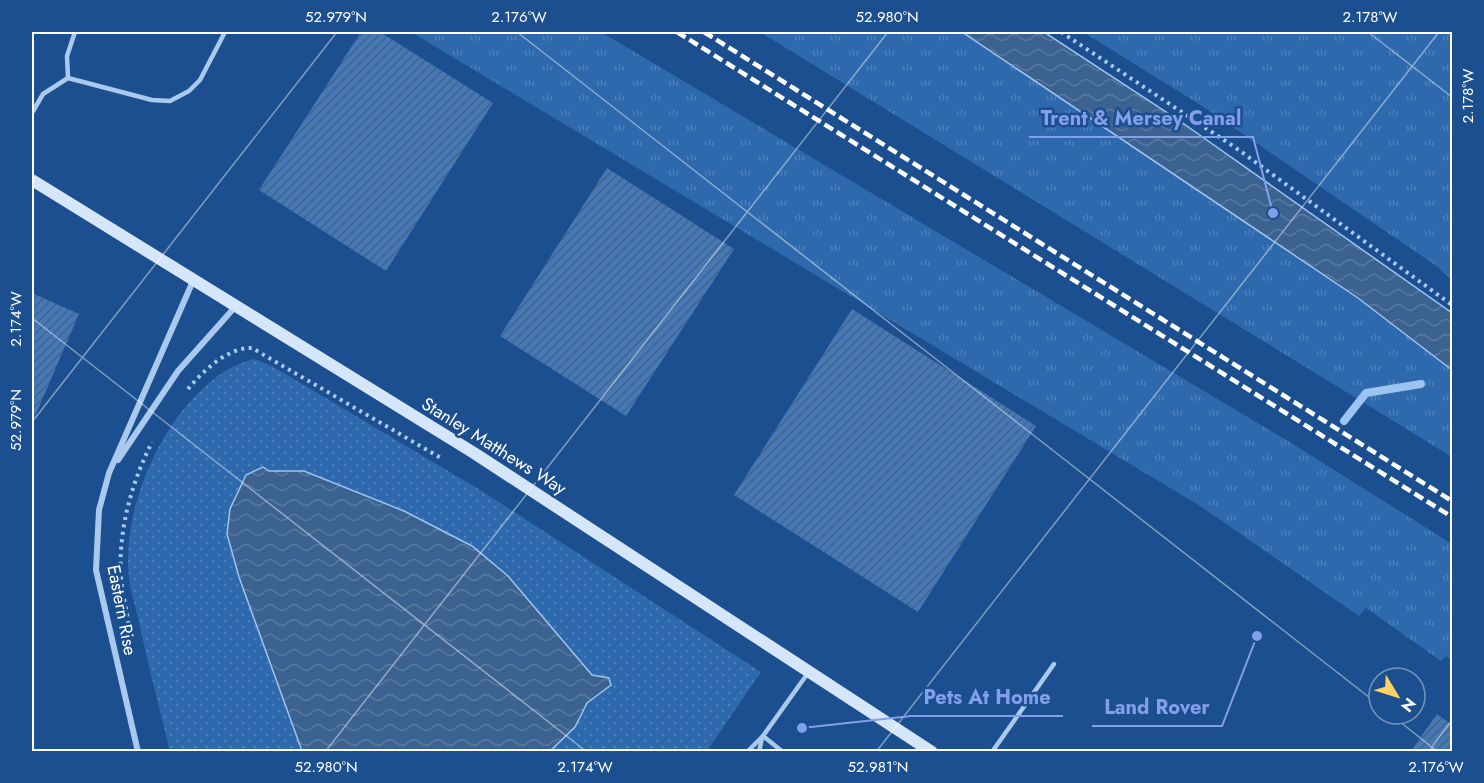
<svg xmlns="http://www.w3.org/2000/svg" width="1484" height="783" viewBox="0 0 1484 783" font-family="Jost,sans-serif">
	<defs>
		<pattern id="grass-tufts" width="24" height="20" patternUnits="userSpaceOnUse" patternTransform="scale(1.5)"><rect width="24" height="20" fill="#2e69ad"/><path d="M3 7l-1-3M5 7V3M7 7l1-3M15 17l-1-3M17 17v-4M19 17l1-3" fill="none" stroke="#4d80b9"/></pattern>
		<pattern id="park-dots" width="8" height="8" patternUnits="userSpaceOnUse" patternTransform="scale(1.5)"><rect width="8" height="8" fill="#2e69ad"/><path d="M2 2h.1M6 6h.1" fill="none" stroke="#4d80b9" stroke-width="1.8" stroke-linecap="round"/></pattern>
		<pattern id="water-waves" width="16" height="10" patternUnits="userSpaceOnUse" patternTransform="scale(1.5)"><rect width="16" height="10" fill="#3c6290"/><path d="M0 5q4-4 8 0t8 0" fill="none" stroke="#597aa1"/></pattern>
		<pattern id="building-hatch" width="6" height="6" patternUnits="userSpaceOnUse" patternTransform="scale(1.5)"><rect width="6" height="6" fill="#4478b7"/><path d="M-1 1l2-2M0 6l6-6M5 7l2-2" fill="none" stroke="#486282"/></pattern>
	</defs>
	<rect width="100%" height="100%" fill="#1b4f8f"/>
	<g fill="url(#grass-tufts)">
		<polygon points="411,32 601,32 1288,441 1452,544 1452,661 1446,656 1441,661 1366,608 1359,616 1200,506"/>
		<polygon points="760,32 962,32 1358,298 1452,370 1452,457"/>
		<polygon points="1083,32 1452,32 1452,280 1435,265 1202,106"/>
	</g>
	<path fill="url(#park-dots)" d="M 254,359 L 272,366 L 485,493 L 761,672 L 707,751 L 170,752 C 160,710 149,669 140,627 C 137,611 131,594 129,578 C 123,523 146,459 179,415 C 199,390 223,366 254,359 Z"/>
	<g fill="url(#water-waves)" stroke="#9cc4f0" stroke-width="1.5">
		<polygon points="962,32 1044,32 1177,119 1452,313 1452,370 1358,298"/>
		<polygon points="263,467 269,471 304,471 404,511 472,546 508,576 592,675 609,678 611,685 587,703 575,727 550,751 302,751 239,577 227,534 230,509 246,475"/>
	</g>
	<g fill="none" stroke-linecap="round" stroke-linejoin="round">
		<polyline stroke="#9cc4f0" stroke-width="8" points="1344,421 1366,393 1421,384"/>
	</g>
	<g fill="url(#building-hatch)">
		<polygon points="361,32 380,32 493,103 386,271 259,190"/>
		<polygon points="607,168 734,249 626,416 500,336"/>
		<polygon points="32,293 79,314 32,423"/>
		<polygon points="852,309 1036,426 918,612 734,495"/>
		<polygon points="1437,714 1452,725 1452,752 1410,752"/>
	</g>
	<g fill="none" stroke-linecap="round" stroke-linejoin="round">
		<g stroke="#a9c9ee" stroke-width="4" stroke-dasharray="3 4.5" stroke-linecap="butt">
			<polyline points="1061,32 1236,148 1452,305"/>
			<path d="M 188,389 C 203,371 228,347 252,348 L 441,458"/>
			<path d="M 130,639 C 129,618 123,599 121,578 C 118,531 131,484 152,442"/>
		</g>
		<g stroke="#a9c9ee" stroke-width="4.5">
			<polyline points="68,78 67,56 75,32"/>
			<polyline points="32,113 43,94 68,78 152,100 170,101 189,91 200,80 225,32"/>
			<polyline points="747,752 763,736"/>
			<polyline points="759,752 762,738"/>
			<polyline points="783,752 763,736 808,673"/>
			<polyline points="992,752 1054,664"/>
		</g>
		<g stroke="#a9c9ee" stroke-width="6">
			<polyline points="118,460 178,371 235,307"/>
			<polyline points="138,752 96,570 99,510 109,473 193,281"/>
		</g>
		<polyline stroke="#d6e6fa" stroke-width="12" points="32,180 474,453 932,752"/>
		<g stroke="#fff" stroke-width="4.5" stroke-dasharray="10 4.5" stroke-linecap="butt">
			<polyline points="677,32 1452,517"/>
			<polyline points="704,32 1452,501"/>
		</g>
	</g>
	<path fill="none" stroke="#fff" stroke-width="1.5" stroke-opacity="0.45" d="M 517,32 L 1379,705M 1368,32 L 1452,97M 32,318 L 587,752M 32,422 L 337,32M 1390,714 L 1438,752M 325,752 L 888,32M 876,752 L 1439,32M 1428,752 L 1452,720"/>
	<g text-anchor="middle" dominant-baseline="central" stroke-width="5" stroke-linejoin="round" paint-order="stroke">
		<g font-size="18" fill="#fff" stroke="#1b4f8f">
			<text transform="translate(494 446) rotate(32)">Stanley Matthews Way</text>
			<text transform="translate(122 610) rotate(79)">Eastern Rise</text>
		</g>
	</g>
	<path fill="none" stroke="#839eea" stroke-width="2" d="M1273 213L1253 137H1029M802 728L911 716H1063M1257 636L1222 726H1092"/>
	<g fill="#839eea" stroke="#1b4f8f" stroke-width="2">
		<circle cx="1273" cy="213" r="6"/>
		<circle cx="802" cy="728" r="6"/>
		<circle cx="1257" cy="636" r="6"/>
	</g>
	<g font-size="20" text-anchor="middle" font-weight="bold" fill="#839eea" stroke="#1b4f8f" stroke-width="5" stroke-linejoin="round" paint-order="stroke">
		<text x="1141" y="125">Trent &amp; Mersey Canal</text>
		<text x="987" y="704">Pets At Home</text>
		<text x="1157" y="714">Land Rover</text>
	</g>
	<rect width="1484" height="783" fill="none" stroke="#1b4f8f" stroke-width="66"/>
	<g transform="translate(1397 696) rotate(128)"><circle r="28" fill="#1b4f8f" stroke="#7695bc" stroke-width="1.5"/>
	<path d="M0-4.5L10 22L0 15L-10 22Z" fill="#ffd166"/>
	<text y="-9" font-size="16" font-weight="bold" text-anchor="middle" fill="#ffffff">N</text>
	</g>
	<rect x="33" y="33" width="1418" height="717" fill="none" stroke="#fff" stroke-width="2"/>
	<g font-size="15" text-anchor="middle" fill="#fff">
		<text x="336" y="22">52.979°N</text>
		<text x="519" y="22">2.176°W</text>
		<text x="887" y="22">52.980°N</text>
		<text x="1370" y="22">2.178°W</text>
		<text transform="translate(1468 96) rotate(-90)" y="5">2.178°W</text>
		<text transform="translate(16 319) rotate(-90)" y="5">2.174°W</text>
		<text transform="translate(16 420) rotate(-90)" y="5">52.979°N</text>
		<text x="326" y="772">52.980°N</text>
		<text x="585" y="772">2.174°W</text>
		<text x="878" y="772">52.981°N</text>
		<text x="1436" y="772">2.176°W</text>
	</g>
</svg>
